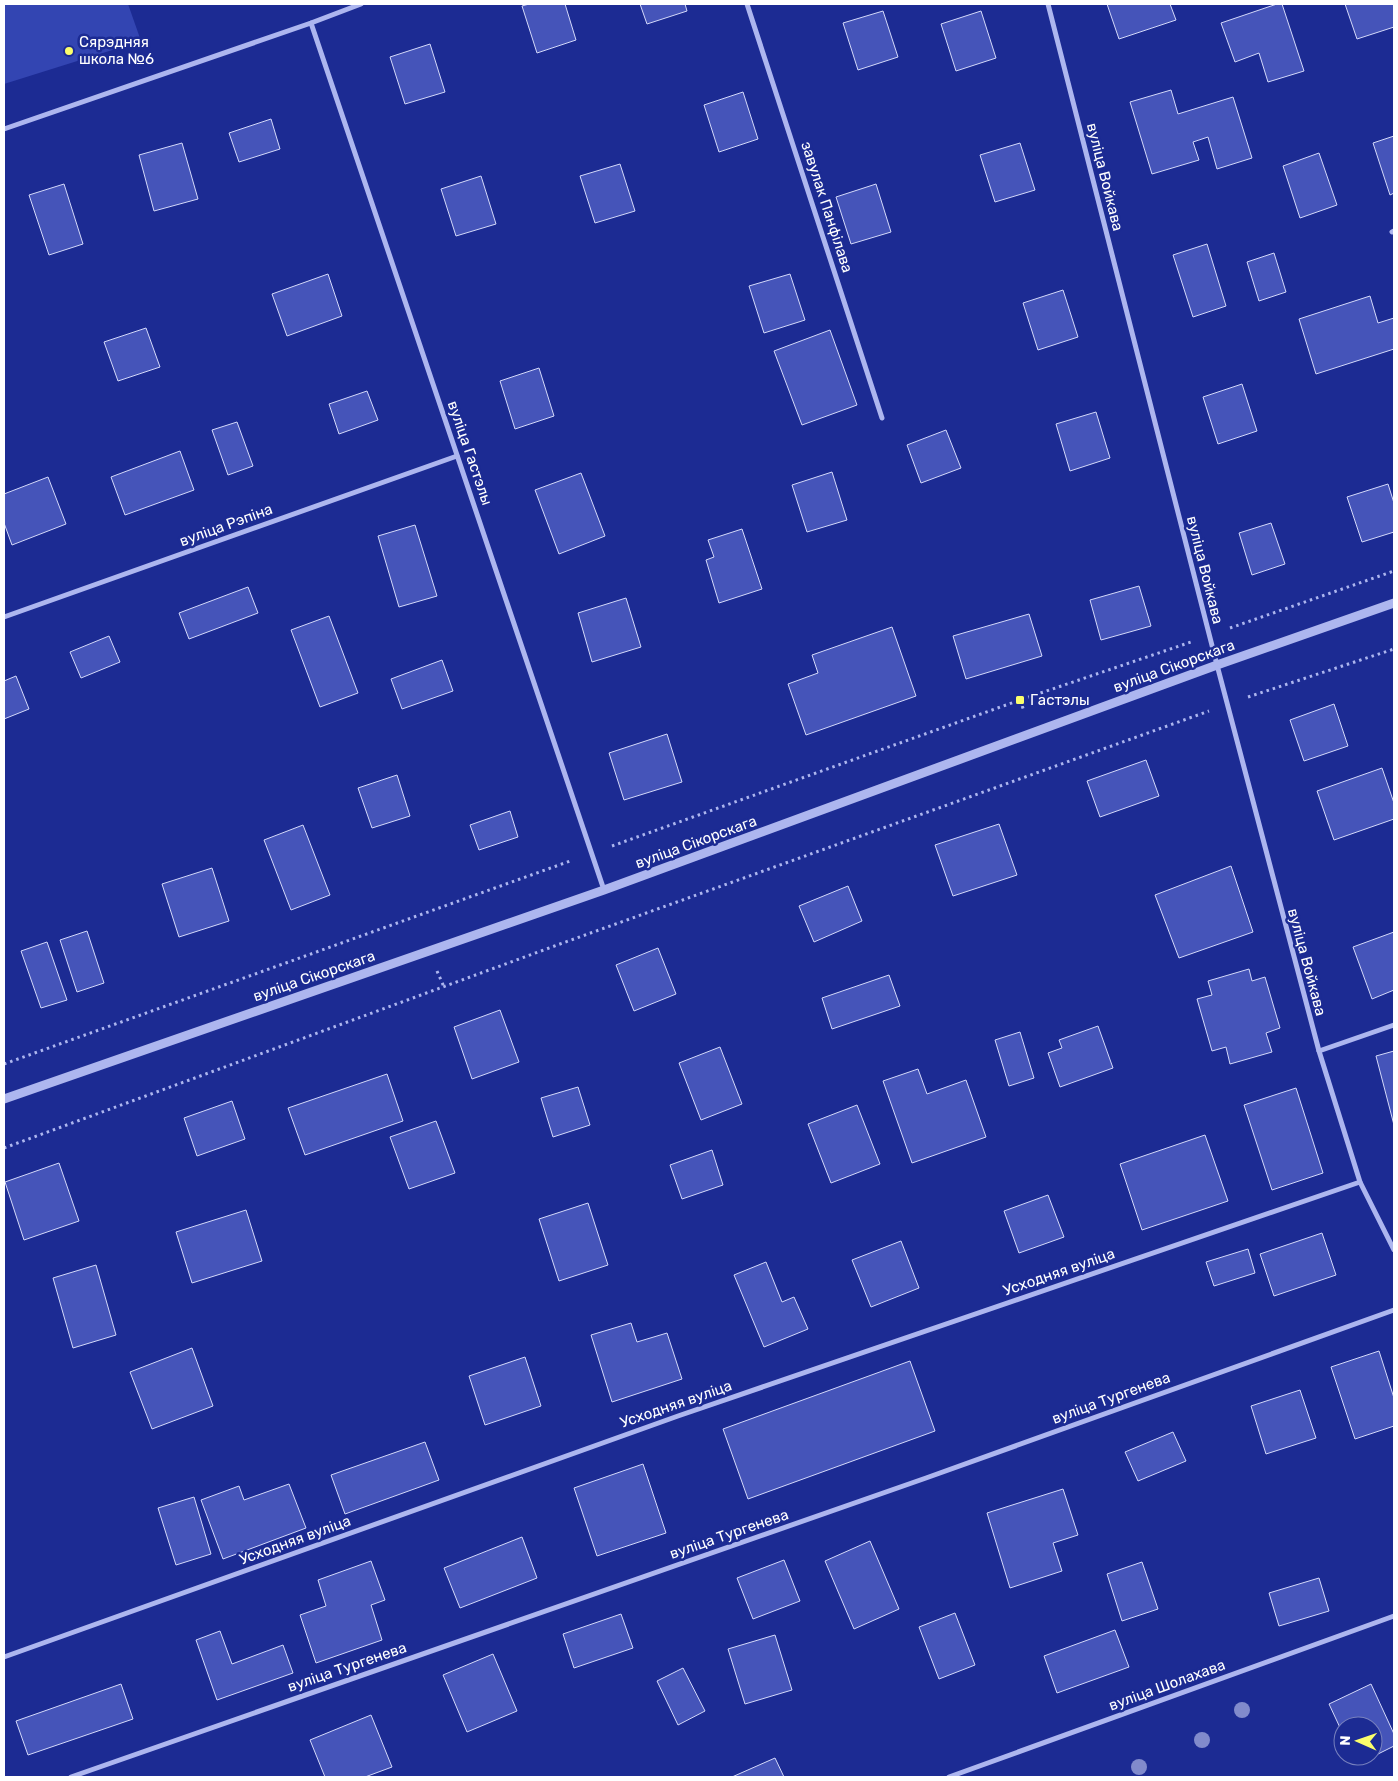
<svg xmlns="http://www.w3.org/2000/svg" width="1398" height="1781" viewBox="0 0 1398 1781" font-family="Rubik,sans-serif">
	<rect width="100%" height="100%" fill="#1c2b93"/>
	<polygon fill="#3345b2" points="4,4 128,4 141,41 4,84"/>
	<g fill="#4554b9" stroke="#d4d9fa">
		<polygon points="529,4 565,4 576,40 537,53 522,6"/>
		<polygon points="640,4 685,4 687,11 647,24"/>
		<polygon points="1107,4 1170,4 1176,20 1119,39"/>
		<polygon points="1277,4 1282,4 1304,71 1268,82 1259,53 1235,62 1221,23"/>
		<polygon points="1345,4 1394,4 1394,27 1357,39"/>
		<polygon points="883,11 898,57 858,70 843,23"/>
		<polygon points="981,11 996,58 956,71 941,24"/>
		<polygon points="430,44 445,92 405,104 390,57"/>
		<polygon points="1171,90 1178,114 1233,97 1252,158 1217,169 1208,137 1193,142 1199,160 1152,174 1130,102"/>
		<polygon points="743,92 758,139 719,152 704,105"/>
		<polygon points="271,119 280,149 239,162 229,133"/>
		<polygon points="1394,136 1394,193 1390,195 1373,143"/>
		<polygon points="182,143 198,199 154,211 139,155"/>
		<polygon points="1020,143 1035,190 995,202 980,155"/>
		<polygon points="1319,153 1337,205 1300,218 1283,166"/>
		<polygon points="620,164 635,211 595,223 580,176"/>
		<polygon points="481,176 496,224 456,236 441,189"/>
		<polygon points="64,184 83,244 49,255 29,195"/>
		<polygon points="876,184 891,232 851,244 836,197"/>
		<polygon points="1207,244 1226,306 1193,317 1173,255"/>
		<polygon points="1274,253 1286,292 1259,301 1247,262"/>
		<polygon points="328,274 342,316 287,336 272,294"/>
		<polygon points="790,274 805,320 764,333 749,286"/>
		<polygon points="1063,290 1078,337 1038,350 1023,303"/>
		<polygon points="1370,296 1378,323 1394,318 1394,349 1316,374 1299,319"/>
		<polygon points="146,328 160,367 118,381 104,342"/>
		<polygon points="830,330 857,405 802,425 774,351"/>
		<polygon points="539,368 554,416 515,429 500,381"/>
		<polygon points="1242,384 1257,431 1218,444 1203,397"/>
		<polygon points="367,391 378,420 339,434 329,404"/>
		<polygon points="1096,412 1110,458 1070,471 1056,424"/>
		<polygon points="237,422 253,466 228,475 212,430"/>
		<polygon points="946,430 961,468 921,483 907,445"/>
		<polygon points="180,451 194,490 125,515 111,477"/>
		<polygon points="832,472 847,520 807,532 792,485"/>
		<polygon points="581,473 605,536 559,554 535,490"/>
		<polygon points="48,477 66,524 12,545 4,523 4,494"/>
		<polygon points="1388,484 1394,503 1394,532 1362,542 1347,497"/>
		<polygon points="1271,523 1285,564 1252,575 1239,533"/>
		<polygon points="415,525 437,596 399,607 378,536"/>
		<polygon points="742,529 762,589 719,603 706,560 714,557 708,540"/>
		<polygon points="1139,586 1151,626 1101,640 1090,600"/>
		<polygon points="248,587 258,613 189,639 179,613"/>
		<polygon points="626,598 641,647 592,662 578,613"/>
		<polygon points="1029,614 1042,656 966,679 953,636"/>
		<polygon points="329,616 358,693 320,707 291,630"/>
		<polygon points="892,627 916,696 806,735 788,684 818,673 812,655"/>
		<polygon points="109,636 120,662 81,678 70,652"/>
		<polygon points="442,660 453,691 402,709 391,679"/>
		<polygon points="16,676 29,709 4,719 4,681"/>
		<polygon points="1334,704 1348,746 1304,761 1290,720"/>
		<polygon points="667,734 682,782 624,800 609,753"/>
		<polygon points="1146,760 1159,796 1100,817 1087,781"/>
		<polygon points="1382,768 1394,803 1394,819 1334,840 1317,791"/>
		<polygon points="397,775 410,816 372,828 358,788"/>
		<polygon points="510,811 518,837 479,850 470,825"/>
		<polygon points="999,824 1017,875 953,896 935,845"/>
		<polygon points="303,825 330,895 291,910 264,840"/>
		<polygon points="1231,866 1253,932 1179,958 1155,895"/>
		<polygon points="212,868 229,921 179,937 162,884"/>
		<polygon points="848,886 862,921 814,942 799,906"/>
		<polygon points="87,931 104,983 77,992 60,940"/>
		<polygon points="1394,932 1394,990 1372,999 1353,947"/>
		<polygon points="47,942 67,1000 41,1008 21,951"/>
		<polygon points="658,948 676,994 634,1011 616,965"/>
		<polygon points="1249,969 1252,981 1265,977 1280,1028 1266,1033 1272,1052 1230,1064 1226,1047 1212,1051 1197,999 1212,995 1208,981"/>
		<polygon points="889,975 900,1006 832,1029 822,998"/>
		<polygon points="500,1010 519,1062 472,1079 454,1027"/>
		<polygon points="1098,1026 1113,1068 1060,1087 1048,1053 1062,1048 1059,1040"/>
		<polygon points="1020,1032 1034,1078 1009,1086 995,1040"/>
		<polygon points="720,1047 742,1104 701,1120 679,1063"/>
		<polygon points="1394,1051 1394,1125 1376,1056"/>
		<polygon points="918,1069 927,1094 966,1080 986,1137 912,1163 883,1081"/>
		<polygon points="387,1074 403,1121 305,1155 288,1108"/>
		<polygon points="578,1087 590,1125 553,1137 541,1098"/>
		<polygon points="1296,1088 1323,1173 1272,1190 1244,1105"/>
		<polygon points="232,1101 245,1139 197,1156 184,1118"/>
		<polygon points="857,1105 880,1164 831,1183 808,1124"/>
		<polygon points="436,1121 455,1173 409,1189 390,1137"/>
		<polygon points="1205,1135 1228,1201 1142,1230 1120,1164"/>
		<polygon points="712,1150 723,1185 682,1199 670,1165"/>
		<polygon points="59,1163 79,1221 24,1240 5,1182"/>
		<polygon points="1048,1195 1064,1237 1019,1253 1004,1211"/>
		<polygon points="588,1203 608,1265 559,1281 539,1219"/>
		<polygon points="246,1210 262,1261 192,1283 176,1232"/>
		<polygon points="1322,1233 1336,1275 1274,1296 1260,1254"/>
		<polygon points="901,1241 919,1288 871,1307 852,1260"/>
		<polygon points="1248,1249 1255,1273 1214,1286 1206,1262"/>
		<polygon points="766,1262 782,1302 794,1297 808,1329 764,1347 734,1275"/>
		<polygon points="96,1265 116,1335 73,1348 53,1278"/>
		<polygon points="631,1323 637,1342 667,1333 682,1379 612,1402 591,1335"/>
		<polygon points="192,1348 213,1406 152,1429 130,1372"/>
		<polygon points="1379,1351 1394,1398 1394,1426 1355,1439 1331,1367"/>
		<polygon points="525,1357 541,1406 485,1425 469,1376"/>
		<polygon points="910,1361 935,1431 748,1499 723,1429"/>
		<polygon points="1300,1390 1316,1438 1266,1454 1251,1406"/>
		<polygon points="1173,1432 1186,1461 1138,1481 1125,1452"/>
		<polygon points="425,1442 439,1480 345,1514 331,1475"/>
		<polygon points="643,1464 666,1533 597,1556 574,1488"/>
		<polygon points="289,1484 306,1528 223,1559 201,1500 239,1486 244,1500"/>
		<polygon points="1063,1489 1078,1535 1053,1543 1062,1571 1010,1588 987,1513"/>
		<polygon points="194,1497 211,1554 176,1565 158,1508"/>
		<polygon points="522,1537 537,1578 460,1608 444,1568"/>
		<polygon points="870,1541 899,1609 854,1629 825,1561"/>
		<polygon points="784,1560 800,1601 753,1619 737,1578"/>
		<polygon points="371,1561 385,1600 371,1605 382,1640 316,1663 300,1615 326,1606 318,1580"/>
		<polygon points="1142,1562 1158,1609 1122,1621 1107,1574"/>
		<polygon points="1319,1578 1329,1611 1279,1626 1269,1593"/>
		<polygon points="955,1613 975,1665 939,1679 919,1627"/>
		<polygon points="621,1614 633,1648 574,1668 563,1634"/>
		<polygon points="1115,1630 1129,1667 1057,1693 1044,1656"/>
		<polygon points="220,1631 232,1664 283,1645 293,1673 217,1700 196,1640"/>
		<polygon points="775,1635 792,1690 745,1704 728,1649"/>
		<polygon points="493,1654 517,1711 467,1732 443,1675"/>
		<polygon points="683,1668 705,1711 678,1725 657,1681"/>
		<polygon points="121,1684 133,1719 28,1755 16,1721"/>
		<polygon points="1371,1684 1394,1734 1394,1746 1358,1764 1354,1756 1373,1756 1373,1726 1343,1726 1343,1734 1329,1704"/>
		<polygon points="371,1715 392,1767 365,1777 325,1777 310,1740"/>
		<polygon points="775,1758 784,1777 732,1777"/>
	</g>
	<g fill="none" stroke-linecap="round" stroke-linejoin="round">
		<g stroke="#adb6ef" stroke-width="3" stroke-dasharray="2.5 4" stroke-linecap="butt">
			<polyline points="1230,628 1394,571"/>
			<polyline points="1248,697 1394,649"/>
			<polyline points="1020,700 1024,711"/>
			<polyline points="612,846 1020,700 1191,642"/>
			<polyline points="437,971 444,987"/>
			<polyline points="4,1064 573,860"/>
			<polyline points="4,1148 560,944 1209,711"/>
		</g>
		<g stroke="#adb6ef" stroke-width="5">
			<polyline points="747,4 882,418"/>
			<polyline points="1048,4 1217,665 1319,1051 1360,1182 1394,1250"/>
			<polyline points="311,23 604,890"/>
			<polyline points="4,129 311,23 361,4"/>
			<polyline points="1392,232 1394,231"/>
			<polyline points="4,617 457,456"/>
			<polyline points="1319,1051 1394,1025"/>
			<polyline points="4,1657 678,1416 1360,1182"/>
			<polyline points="71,1777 926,1478 1394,1310"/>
			<polyline points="949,1777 1394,1616"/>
		</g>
		<polyline stroke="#adb6ef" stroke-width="9" points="4,1099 604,890 1217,665 1394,603"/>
	</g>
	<g fill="#818bcc">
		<circle cx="1242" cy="1710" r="8"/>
		<circle cx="1202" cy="1740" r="8"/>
		<circle cx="1139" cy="1767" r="8"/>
	</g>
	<g fill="#fbfe6c" stroke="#1c2b93" stroke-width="2">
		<circle cx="69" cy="51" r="5"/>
		<rect x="1015" y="695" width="10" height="10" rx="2.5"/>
	</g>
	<g text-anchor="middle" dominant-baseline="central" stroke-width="5" stroke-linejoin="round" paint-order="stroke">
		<g font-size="15" fill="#fff" stroke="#1c2b93" text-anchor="start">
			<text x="79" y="42">Сярэдняя<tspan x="79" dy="17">школа №6</tspan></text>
			<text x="1030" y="700">Гастэлы</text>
		</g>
		<g font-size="15" fill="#fff" stroke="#1c2b93">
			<text transform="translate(1105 177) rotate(76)">вуліца Войкава</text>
			<text transform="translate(827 207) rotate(72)">завулак Панфілава</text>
			<text transform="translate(470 453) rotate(71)">вуліца Гастэлы</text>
			<text transform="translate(226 525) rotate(-20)">вуліца Рэпіна</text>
			<text transform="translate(1205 570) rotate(76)">вуліца Войкава</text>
			<text transform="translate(1174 666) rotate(-20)">вуліца Сікорскага</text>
			<text transform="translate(696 842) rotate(-20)">вуліца Сікорскага</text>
			<text transform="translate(1307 962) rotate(75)">вуліца Войкава</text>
			<text transform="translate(314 976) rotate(-19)">вуліца Сікорскага</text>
			<text transform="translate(1059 1272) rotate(-19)">Усходняя вуліца</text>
			<text transform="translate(1111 1398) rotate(-20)">вуліца Тургенева</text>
			<text transform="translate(676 1404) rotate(-19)">Усходняя вуліца</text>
			<text transform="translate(729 1534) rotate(-19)">вуліца Тургенева</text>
			<text transform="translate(295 1540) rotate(-20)">Усходняя вуліца</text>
			<text transform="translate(347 1667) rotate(-19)">вуліца Тургенева</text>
			<text transform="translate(1167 1685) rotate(-20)">вуліца Шолахава</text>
		</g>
	</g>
	<rect width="1398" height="1781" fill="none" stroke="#ffffff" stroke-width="10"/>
	<g transform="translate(1358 1741) rotate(272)"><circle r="24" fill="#1c2b93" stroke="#7780be"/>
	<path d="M0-4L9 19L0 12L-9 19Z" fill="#fbfe6c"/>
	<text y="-8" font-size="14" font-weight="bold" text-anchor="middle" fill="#ffffff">N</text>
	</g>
</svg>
